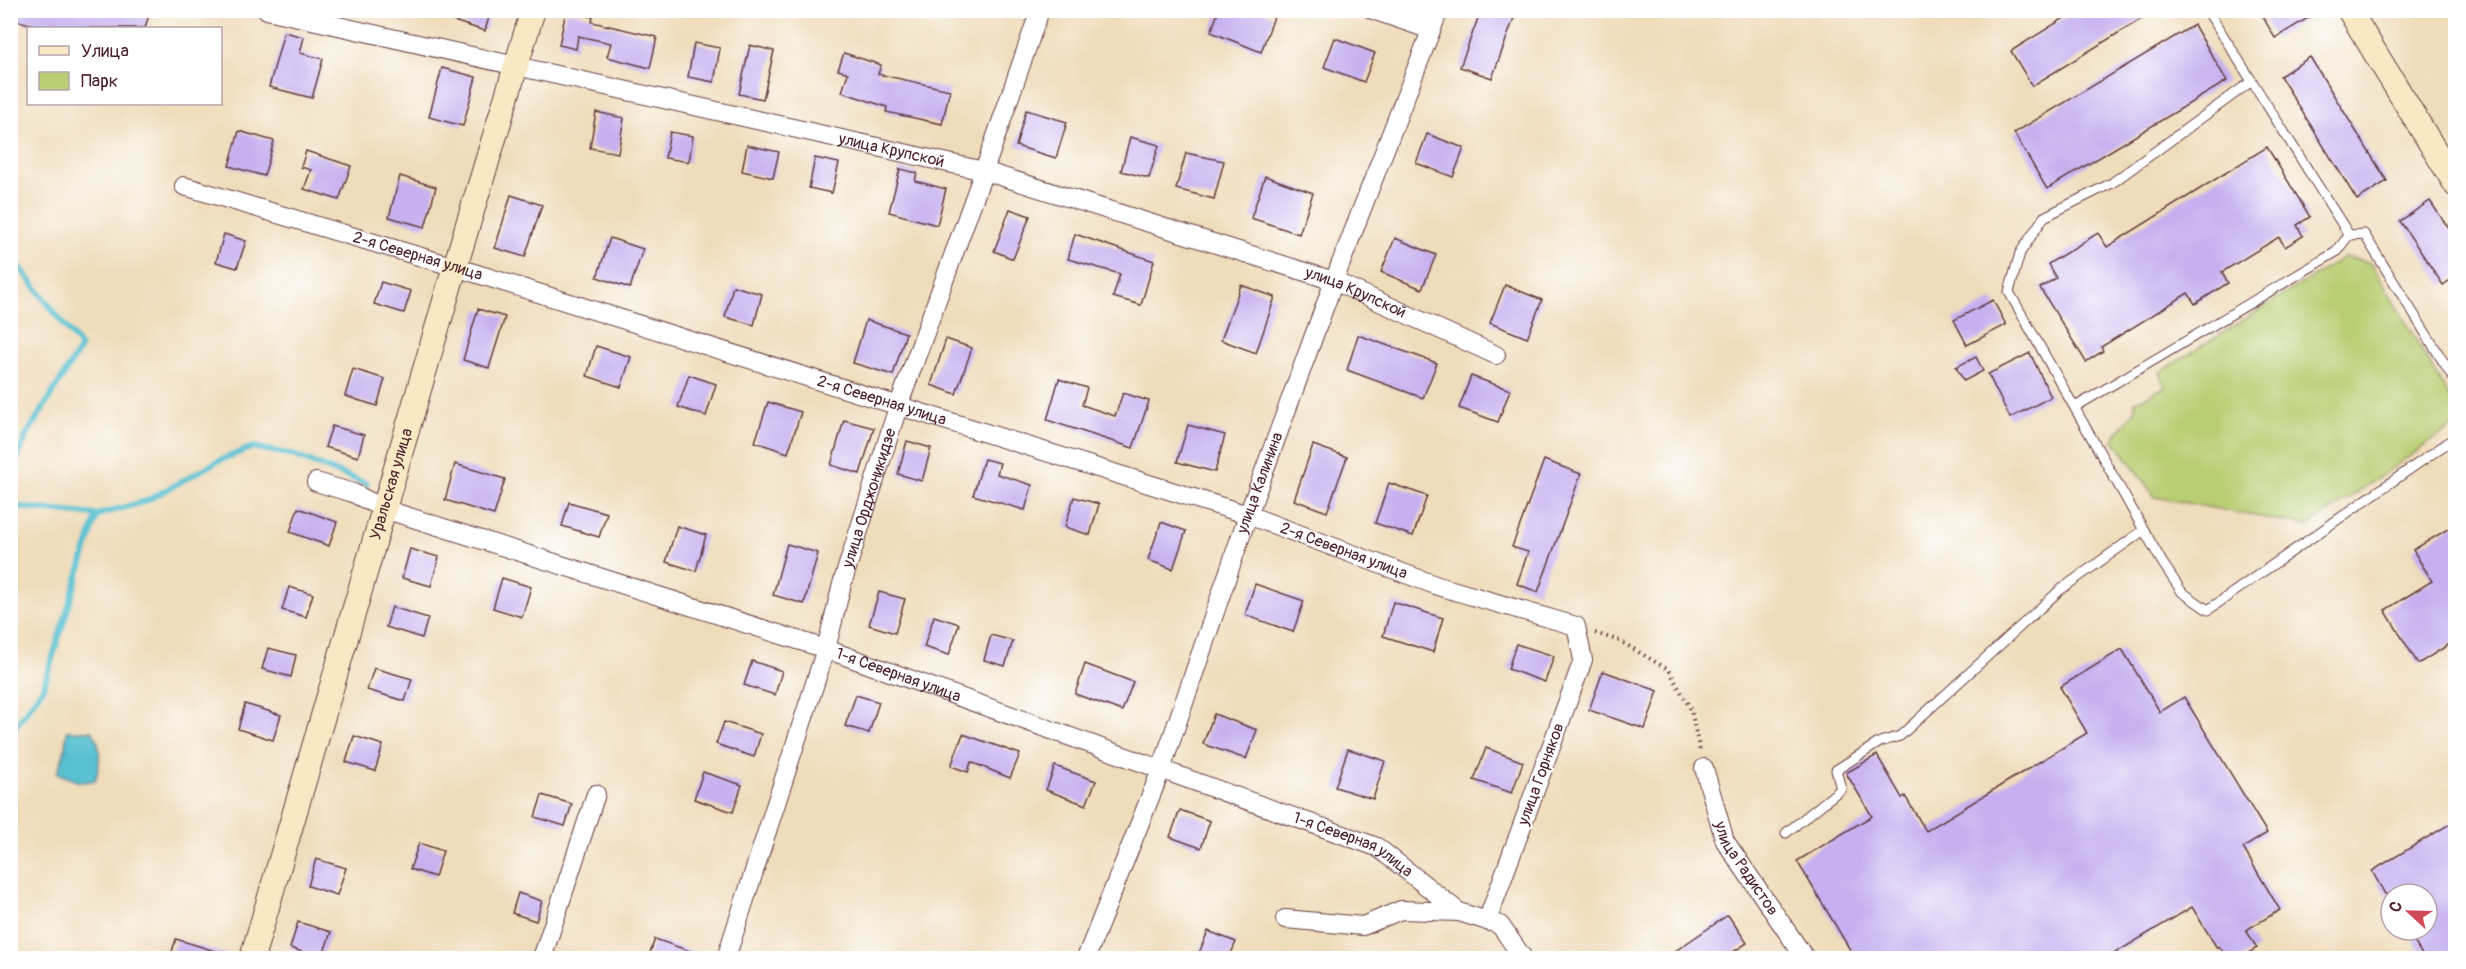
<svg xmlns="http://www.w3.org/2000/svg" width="2466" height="969" viewBox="0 0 2466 969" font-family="Pangolin,sans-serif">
	<rect width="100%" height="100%" fill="#fff"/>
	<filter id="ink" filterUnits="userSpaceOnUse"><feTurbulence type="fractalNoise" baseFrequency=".0167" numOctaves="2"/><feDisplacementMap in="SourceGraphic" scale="12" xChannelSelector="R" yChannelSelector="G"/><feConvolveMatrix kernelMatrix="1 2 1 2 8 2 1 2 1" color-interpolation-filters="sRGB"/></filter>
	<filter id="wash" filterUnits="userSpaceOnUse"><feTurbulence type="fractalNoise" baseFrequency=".008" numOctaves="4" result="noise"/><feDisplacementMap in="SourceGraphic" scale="24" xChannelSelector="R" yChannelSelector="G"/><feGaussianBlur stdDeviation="1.35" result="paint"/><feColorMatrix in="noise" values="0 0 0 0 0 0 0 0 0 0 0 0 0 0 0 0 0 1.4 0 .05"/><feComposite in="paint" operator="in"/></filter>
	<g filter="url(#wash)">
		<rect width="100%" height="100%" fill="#efdcba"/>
		<polygon fill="#b9ce72" stroke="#82764e" stroke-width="1.5" points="2344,257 2371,263 2455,407 2455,419 2452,427 2308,526 2155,497 2113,439 2135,411 2135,402 2165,387 2160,372"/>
		<path fill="#54bfd0" stroke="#4f6f7e" stroke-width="1.5" d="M 67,731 L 92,731 C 103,746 100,764 95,781 L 79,782 L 57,773 L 64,754 Z"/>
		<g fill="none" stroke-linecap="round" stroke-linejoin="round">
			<g stroke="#54bfd0" stroke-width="6">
				<polyline points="10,254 81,347 26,436 10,477"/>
				<polyline points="10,506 97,515 146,501 218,461 253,447 293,455 367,484"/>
				<polyline points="10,734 43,688 97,515"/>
			</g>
		</g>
		<g id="blocks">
			<g fill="#c6b0ef">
				<polygon points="10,10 133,10 149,15 145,28 46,28 10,19"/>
				<polygon points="431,10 491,10 485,31 431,14"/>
				<polygon points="1219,10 1258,10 1274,17 1261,52 1211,32"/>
				<polygon points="1481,10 1517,10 1492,78 1460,67"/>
				<polygon points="2077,10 2156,10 2032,86 2011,51"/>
				<polygon points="2259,10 2321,10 2275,38"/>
				<polygon points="566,11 593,17 592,22 657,37 650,68 607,57 611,43 578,36 576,49 559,45"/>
				<polygon points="2194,25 2227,81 2047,189 2014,133"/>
				<polygon points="284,32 304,37 300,53 323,59 312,98 269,87"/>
				<polygon points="1335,38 1375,53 1364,82 1324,67"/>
				<polygon points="694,43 720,48 714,82 688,77"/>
				<polygon points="750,45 774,51 763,99 739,94"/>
				<polygon points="844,53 881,65 878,74 950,90 942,124 886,112 887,107 842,92 848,73 838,70"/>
				<polygon points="2310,57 2387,181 2357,200 2280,76"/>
				<polygon points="442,68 476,77 463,126 429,117"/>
				<polygon points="1026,110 1067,122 1056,158 1016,146"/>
				<polygon points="596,112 624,118 618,153 590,148"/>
				<polygon points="239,131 274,141 264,176 229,166"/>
				<polygon points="670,132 693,136 689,162 665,158"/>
				<polygon points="1427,134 1464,148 1453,177 1416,163"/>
				<polygon points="1130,137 1159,145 1149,178 1121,171"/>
				<polygon points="747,145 779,152 773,178 742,171"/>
				<polygon points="2267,147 2310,217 2297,225 2303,236 2285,247 2279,237 2222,272 2228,283 2195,304 2188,293 2101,347 2103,351 2086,362 2040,288 2056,278 2048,264 2098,233 2107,247"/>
				<polygon points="306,151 351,166 339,200 304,189 311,170 301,167"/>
				<polygon points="1186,153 1224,161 1214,199 1176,189"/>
				<polygon points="815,158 839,163 832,193 809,188"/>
				<polygon points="900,169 917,173 915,181 946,189 937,225 889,212"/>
				<polygon points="400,176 436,187 425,227 389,217"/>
				<polygon points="1265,176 1313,193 1299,234 1251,218"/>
				<polygon points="511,195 542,205 525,257 495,248"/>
				<polygon points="2430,201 2456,239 2456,276 2443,285 2400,221"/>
				<polygon points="1010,209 1030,216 1013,259 994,251"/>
				<polygon points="224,234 246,241 237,268 216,262"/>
				<polygon points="1075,234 1154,261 1141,305 1113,297 1120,274 1068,259"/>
				<polygon points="610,238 643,249 630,288 597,277"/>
				<polygon points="1395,238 1436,255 1422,289 1381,272"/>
				<polygon points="381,282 411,291 404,313 374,304"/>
				<polygon points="1241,285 1275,297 1256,353 1221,340"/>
				<polygon points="1505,285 1542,300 1527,338 1490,323"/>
				<polygon points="733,286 762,294 754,325 725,317"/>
				<polygon points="1993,300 2006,325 1967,345 1954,320"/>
				<polygon points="478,309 505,317 489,368 463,360"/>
				<polygon points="866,320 906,333 893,375 853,363"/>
				<polygon points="1358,335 1437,363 1423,398 1347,370"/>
				<polygon points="946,339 972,348 956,394 931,385"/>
				<polygon points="596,346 631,357 621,387 587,376"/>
				<polygon points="2030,353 2051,397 2010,418 1988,374"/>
				<polygon points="1976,357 1983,371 1964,381 1956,367"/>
				<polygon points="353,369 385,379 377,406 345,396"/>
				<polygon points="689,375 716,384 706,416 678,407"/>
				<polygon points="1471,376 1510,390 1498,422 1459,408"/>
				<polygon points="1059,379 1087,388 1082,405 1115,416 1123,393 1149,401 1133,448 1047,420"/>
				<polygon points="768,402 801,412 788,453 755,442"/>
				<polygon points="844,420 874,428 860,474 831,465"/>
				<polygon points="1188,425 1225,435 1215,472 1177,462"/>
				<polygon points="332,426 364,435 358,457 325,447"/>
				<polygon points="907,441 931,448 922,481 898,474"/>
				<polygon points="1313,445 1347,457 1327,512 1294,500"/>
				<polygon points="984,459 1000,463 997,474 1032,485 1025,510 973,495"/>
				<polygon points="1544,460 1581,474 1538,592 1517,584 1528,552 1512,547"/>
				<polygon points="455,464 505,479 494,515 445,500"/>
				<polygon points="1389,483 1427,496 1413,536 1375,523"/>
				<polygon points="1074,497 1099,504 1090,535 1065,527"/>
				<polygon points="569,502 607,513 599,537 562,526"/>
				<polygon points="298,508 337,522 329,546 290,532"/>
				<polygon points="1161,522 1186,531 1173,569 1148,560"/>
				<polygon points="2456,524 2456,640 2418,664 2385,610 2432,581 2413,550"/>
				<polygon points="677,526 706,535 696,571 666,562"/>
				<polygon points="787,544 818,553 804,604 773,595"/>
				<polygon points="410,549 439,557 431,586 402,578"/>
				<polygon points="502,578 531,587 522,617 493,608"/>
				<polygon points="1255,584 1304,601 1293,632 1245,615"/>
				<polygon points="289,587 313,594 306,617 282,610"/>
				<polygon points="879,592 905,599 895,633 869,625"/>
				<polygon points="1393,602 1443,618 1433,652 1383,636"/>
				<polygon points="392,607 428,618 422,638 386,627"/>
				<polygon points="934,616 959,624 949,655 924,647"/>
				<polygon points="991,635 1013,641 1005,666 984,660"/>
				<polygon points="1516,644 1554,656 1545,682 1508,669"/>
				<polygon points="268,648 296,655 291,677 262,669"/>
				<polygon points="2122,649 2160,712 2184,697 2267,833 2243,848 2280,910 2246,930 2257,948 2240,958 2227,958 2219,946 2217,948 2192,907 2107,958 1855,958 1797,861 1872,816 1846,773 1877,755 1902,798 1905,796 1926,831 2087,733 2060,687"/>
				<polygon points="752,661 782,671 775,695 744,685"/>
				<polygon points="1085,664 1133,682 1122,711 1075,694"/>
				<polygon points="374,668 412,679 405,701 367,690"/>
				<polygon points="1603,671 1658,691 1645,729 1589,710"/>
				<polygon points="856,695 879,702 869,733 845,726"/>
				<polygon points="245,704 281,715 273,740 238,729"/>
				<polygon points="1214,714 1257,730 1246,759 1203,744"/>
				<polygon points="724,722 761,734 754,757 716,744"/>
				<polygon points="963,734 1020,754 1010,778 971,762 968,772 951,766"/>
				<polygon points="354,736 383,745 375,771 346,762"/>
				<polygon points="1486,748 1523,762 1512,793 1474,780"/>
				<polygon points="1348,749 1385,761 1373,799 1335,787"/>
				<polygon points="1055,766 1096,781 1086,805 1046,790"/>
				<polygon points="703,772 742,785 733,812 694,799"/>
				<polygon points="542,795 572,804 565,826 535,817"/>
				<polygon points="1180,810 1210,821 1201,848 1170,837"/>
				<polygon points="2456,820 2456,958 2424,958 2407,930 2427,930 2427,894 2385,894 2372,871"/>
				<polygon points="419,843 443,851 435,877 410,869"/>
				<polygon points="316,859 346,868 337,895 308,886"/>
				<polygon points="518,893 542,901 536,921 512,913"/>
				<polygon points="1728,915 1747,943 1724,958 1665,958"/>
				<polygon points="298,922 331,932 322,958 290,948"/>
				<polygon points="1208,931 1236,942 1229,958 1197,958"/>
				<polygon points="176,939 228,955 227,958 170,958"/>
				<polygon points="655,939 704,956 704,958 648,958"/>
			</g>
		</g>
	</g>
	<g filter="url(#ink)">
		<use href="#blocks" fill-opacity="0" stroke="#633b40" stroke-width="1.5"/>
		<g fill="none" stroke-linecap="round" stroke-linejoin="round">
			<defs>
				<g id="lane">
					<polyline points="2207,10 2349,235 2364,234 2456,382"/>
					<polyline points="2252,81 2112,183 2044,217 2020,253 2009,292 2162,562 2182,592 2208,610 2456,437"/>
					<polyline points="2075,407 2336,252 2349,235"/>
					<polyline points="1786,833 1841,789 1836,770 1880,742 1900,736 2060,590 2144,530"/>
				</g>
				<g id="street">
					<path id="s1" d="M 267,10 L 984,171 L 1334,281 L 1496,355"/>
					<polyline points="1373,10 1431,30"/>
					<path id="s2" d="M 184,186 L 455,267 L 1248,515 L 1438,586 L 1576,626 L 1583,660 L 1487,921"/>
					<path id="s3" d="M 316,482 L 353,493 L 384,509 L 826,649 L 1377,847 L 1459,912 L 1500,925 L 1523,958"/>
					<path id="s4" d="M 1704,768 L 1725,841 L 1805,958"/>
					<polyline points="1285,919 1363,926 1401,910 1459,912"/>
					<polyline points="542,958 596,794"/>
					<path id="s5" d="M 726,958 L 826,649 L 842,584 L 898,407 L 984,171 L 1040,10"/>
					<path id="s6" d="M 1086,958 L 1161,770 L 1248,515 L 1334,281 L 1439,10"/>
				</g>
				<g id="secondary">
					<polyline points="2349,10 2456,185"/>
					<path id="s7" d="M 252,958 L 455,267 L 533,10"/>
				</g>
			</defs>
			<use href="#lane" stroke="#633b40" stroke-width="11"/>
			<use href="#street" stroke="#633b40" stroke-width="20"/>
			<use href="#secondary" stroke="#633b40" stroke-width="26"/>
			<polyline stroke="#633b40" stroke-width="4" stroke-dasharray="1.5 4.5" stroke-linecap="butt" points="1595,633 1620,641 1669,670 1691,710 1700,752"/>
			<use href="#lane" stroke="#fff" stroke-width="9"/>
			<use href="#street" stroke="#fff" stroke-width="18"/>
			<use href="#secondary" stroke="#f8e8c3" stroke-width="24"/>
		</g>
	</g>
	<g text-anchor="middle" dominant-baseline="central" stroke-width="4.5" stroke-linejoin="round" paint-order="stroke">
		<g font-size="16" fill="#4a1f2b" stroke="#fff">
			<text stroke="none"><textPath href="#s1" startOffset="640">улица Крупской</textPath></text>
			<text stroke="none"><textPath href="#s2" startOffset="244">2-я Северная улица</textPath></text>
			<text stroke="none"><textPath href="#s1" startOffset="1126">улица Крупской</textPath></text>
			<text stroke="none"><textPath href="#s2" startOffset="730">2-я Северная улица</textPath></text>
			<text stroke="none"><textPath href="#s7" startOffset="494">Уральская улица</textPath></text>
			<text stroke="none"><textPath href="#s6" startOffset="506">улица Калинина</textPath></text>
			<text stroke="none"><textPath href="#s5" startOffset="482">улица Орджоникидзе</textPath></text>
			<text stroke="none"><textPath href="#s2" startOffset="1216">2-я Северная улица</textPath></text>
			<text stroke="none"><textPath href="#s3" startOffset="614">1-я Северная улица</textPath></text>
			<text transform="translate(1541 774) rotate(-70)">улица Горняков</text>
			<text stroke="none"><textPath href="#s3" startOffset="1100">1-я Северная улица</textPath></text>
			<text stroke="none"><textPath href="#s4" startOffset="110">улица Радистов</textPath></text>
		</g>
	</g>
	<rect width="2466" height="969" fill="none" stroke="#fff" stroke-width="36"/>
	<rect x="27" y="27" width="195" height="78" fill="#ffffff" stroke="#b7a5aa" stroke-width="1.5"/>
	<rect x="39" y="46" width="30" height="9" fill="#f8e8c3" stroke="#b7a5aa" stroke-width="1.5"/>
	<text x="81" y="57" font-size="18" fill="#4a1f2b">Улица</text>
	<rect x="39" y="72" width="30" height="18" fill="#b9ce72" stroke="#b7a5aa" stroke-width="1.5"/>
	<text x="81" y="87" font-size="18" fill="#4a1f2b">Парк</text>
	<g transform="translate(2409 912) rotate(292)"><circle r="28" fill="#ffffff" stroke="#b7a5aa" stroke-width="1.5"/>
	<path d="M0-4.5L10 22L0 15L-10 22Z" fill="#d1495b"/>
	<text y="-9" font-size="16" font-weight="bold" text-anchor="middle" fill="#4a1f2b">С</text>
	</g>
</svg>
